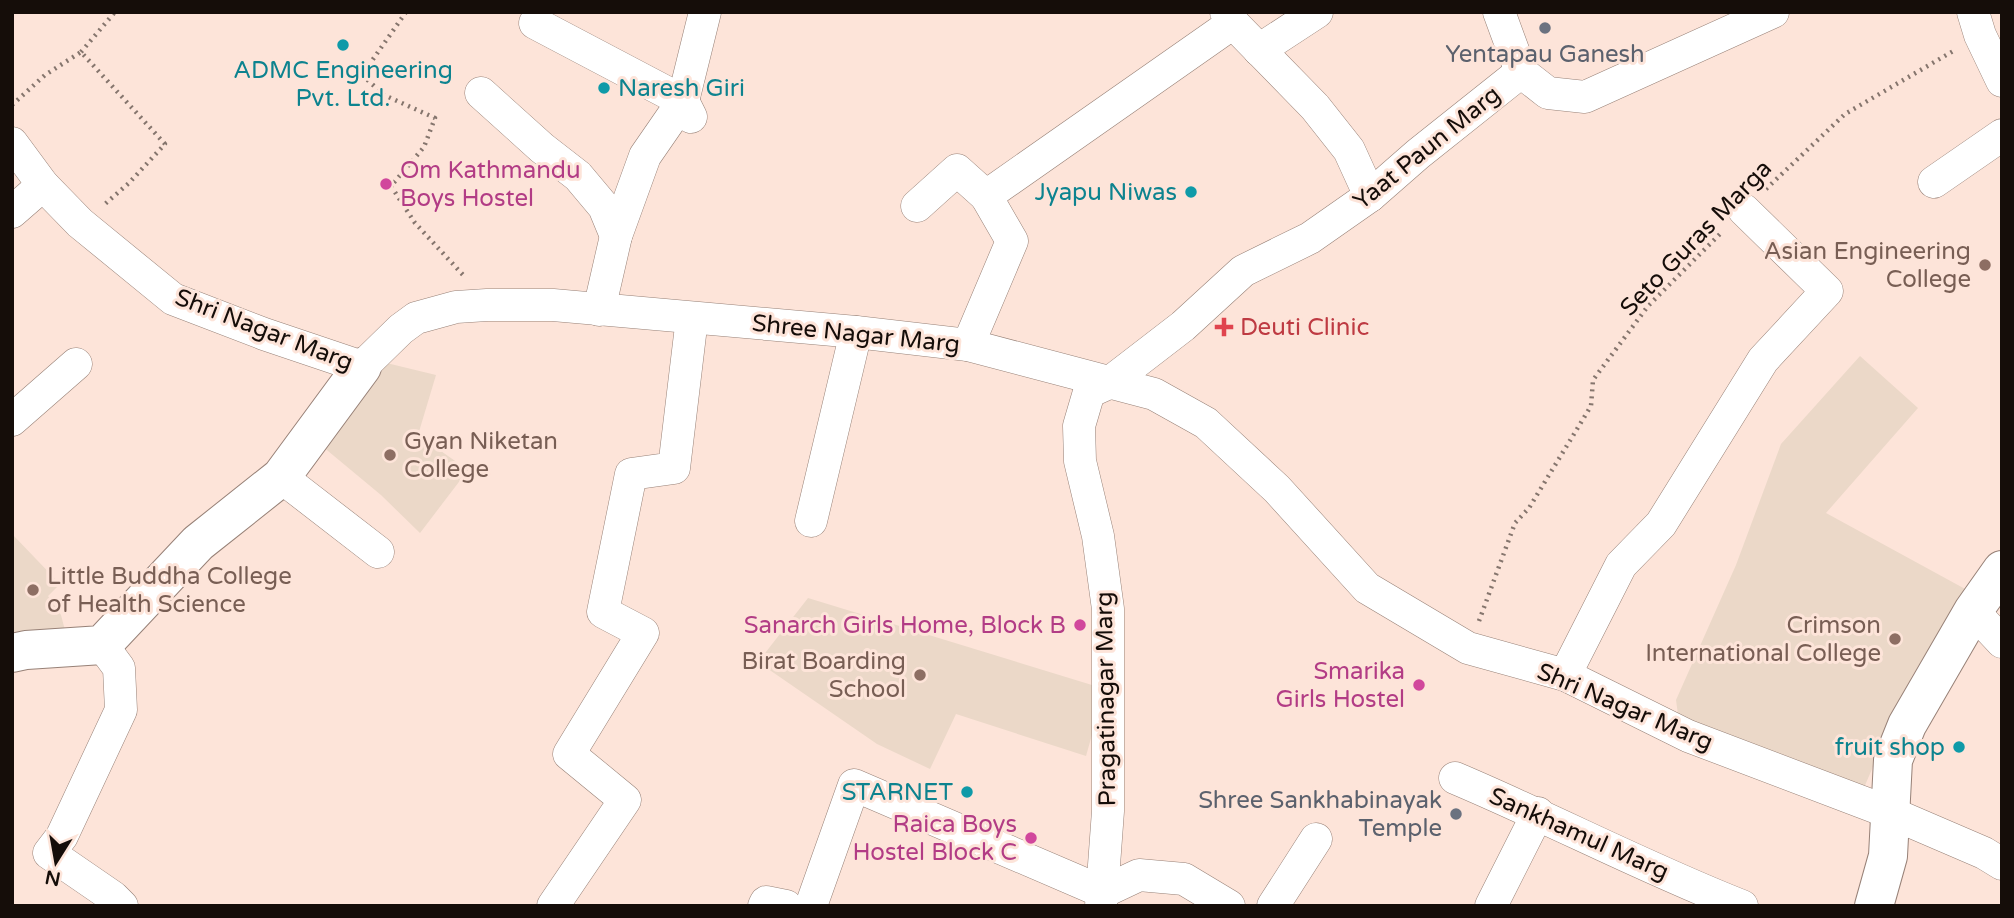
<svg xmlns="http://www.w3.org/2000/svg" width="2014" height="918" viewBox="0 0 2014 918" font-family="'Varela Round',sans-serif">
	<rect width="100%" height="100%" fill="#fde4d9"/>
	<g fill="#ebd8c8">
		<polygon points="1860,356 1918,408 1826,513 1967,590 1912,676 1863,790 1679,722 1676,700 1736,565 1781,444"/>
		<polygon points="370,359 436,375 418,435 468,470 420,533 381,495 316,441"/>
		<polygon points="12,534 60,584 48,596 61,615 67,638 12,649"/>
		<polygon points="808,598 1105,689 1086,756 956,714 930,769 877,744 758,662"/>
	</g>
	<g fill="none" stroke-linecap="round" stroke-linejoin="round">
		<defs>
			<g id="street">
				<polyline points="1226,12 1233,23 1315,107 1349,150 1370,196"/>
				<polyline points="1499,12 1521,72"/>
				<polyline points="1973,12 1980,35 2002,81"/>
				<polyline points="535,23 683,101 691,117"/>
				<polyline points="1259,50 1317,12"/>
				<polyline points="481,93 542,148 578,176 604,207 616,236"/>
				<polyline points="12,143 43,185 80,223 173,299 264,334 362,367 401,329 416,318 456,307 487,305 553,305 856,332 968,345 1154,394 1206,423 1277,489 1367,588 1468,648 1565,675 1688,736 1891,813 1984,853 2002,864"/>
				<polyline points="1934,182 2002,135"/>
				<polyline points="917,206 957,170 986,196"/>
				<polyline points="12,212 43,185"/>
				<polyline points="599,310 616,236 645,156 683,101 705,12"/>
				<polyline points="968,345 1012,241 986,196 1233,23"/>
				<polyline points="12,420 76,364"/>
				<polyline points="281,477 378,552"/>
				<polyline points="811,521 856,332"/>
				<polyline points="1973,611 2002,642"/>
				<polyline points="102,645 119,668 121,710 62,836 49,853 113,897 122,906"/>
				<polyline points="1565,675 1621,565 1661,524 1763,360 1827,291 1744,210"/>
				<path d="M 1455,778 C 1552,819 1645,868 1742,906"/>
				<polyline points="553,906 625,800 569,754 643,633 603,612 631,474 674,468 692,318"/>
				<polyline points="764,906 766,902 786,906"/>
				<polyline points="811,906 854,785 1103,892 1139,875 1184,879 1229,906"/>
				<polyline points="1101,906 1108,811 1108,609 1098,536 1080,461 1079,426 1089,392 1109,383 1183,326 1243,271 1310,238 1370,196 1418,154 1521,72 1548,93 1585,97 1773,12"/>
				<polyline points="1273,906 1316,839"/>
				<polyline points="1491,906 1538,813"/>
			</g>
			<g id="secondary">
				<polyline points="12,653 26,650 102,645 198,543 281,477 362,367"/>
				<polyline points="1874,906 1888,856 1893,760 1907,725 1973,611 2002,570"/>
			</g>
		</defs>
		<use href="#street" stroke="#978177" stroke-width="33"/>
		<use href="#secondary" stroke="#978177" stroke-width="40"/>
		<g stroke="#85756d" stroke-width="4.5" stroke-dasharray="2 5" stroke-linecap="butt">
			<polyline points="406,12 362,75 384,95 435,118 424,147 391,186 415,223 464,276"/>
			<polyline points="81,52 115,12"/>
			<polyline points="12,105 45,75 81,52 165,144 129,183 105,204"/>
			<polyline points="1766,189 1845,114 1955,50"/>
			<polyline points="1479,621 1515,523 1529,508 1591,406 1593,380 1648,306 1722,232"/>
		</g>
		<use href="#street" stroke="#fff" stroke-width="32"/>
		<use href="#secondary" stroke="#fff" stroke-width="38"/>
	</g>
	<g fill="#6b7280" stroke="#fde4d9" stroke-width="2.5">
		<circle cx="1545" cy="28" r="7"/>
		<circle cx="1456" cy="814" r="7"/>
	</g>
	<g fill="#0f9aa8" stroke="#fde4d9" stroke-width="2.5">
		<circle cx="343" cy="45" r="7"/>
		<circle cx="604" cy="88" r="7"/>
		<circle cx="1191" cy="192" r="7"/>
		<circle cx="1959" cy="747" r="7"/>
		<circle cx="967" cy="792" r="7"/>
	</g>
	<g fill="#d1479c" stroke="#fde4d9" stroke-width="2.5">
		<circle cx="386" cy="184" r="7"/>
		<circle cx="1080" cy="625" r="7"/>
		<circle cx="1419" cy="685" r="7"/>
		<circle cx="1031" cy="838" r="7"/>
	</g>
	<g fill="#8d6e63" stroke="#fde4d9" stroke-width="2.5">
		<circle cx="1985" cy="265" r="7"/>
		<circle cx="390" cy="455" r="7"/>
		<circle cx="33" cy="590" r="7"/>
		<circle cx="1895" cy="639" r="7"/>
		<circle cx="920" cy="675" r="7"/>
	</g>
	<path fill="#e0444e" stroke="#fde4d9" stroke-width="2.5" d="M1220.5 316.5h7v7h7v7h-7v7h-7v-7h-7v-7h7z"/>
	<g text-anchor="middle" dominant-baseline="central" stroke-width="6" stroke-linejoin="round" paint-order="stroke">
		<g font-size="24" fill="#5b616d" stroke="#fde4d9">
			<text x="1545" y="54">Yentapau Ganesh</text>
			<text x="1442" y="800" text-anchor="end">Shree Sankhabinayak<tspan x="1442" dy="28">Temple</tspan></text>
		</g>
		<g font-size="24" fill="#0d838f" stroke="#fde4d9" text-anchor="end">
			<text x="343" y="70" text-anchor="middle">ADMC Engineering<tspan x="343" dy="28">Pvt. Ltd.</tspan></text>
			<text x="618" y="88" text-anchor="start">Naresh Giri</text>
			<text x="1177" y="192">Jyapu Niwas</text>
			<text x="1945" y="747">fruit shop</text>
			<text x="953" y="792">STARNET</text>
		</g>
		<g font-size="24" fill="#150d09" stroke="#fde4d9">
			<text transform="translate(1427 148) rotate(-39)">Yaat Paun Marg</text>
			<text transform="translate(1696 238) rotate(-46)">Seto Guras Marga</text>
			<text transform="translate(264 330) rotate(21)">Shri Nagar Marg</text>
			<text transform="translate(856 334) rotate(6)">Shree Nagar Marg</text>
			<text transform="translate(1106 699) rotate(-91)">Pragatinagar Marg</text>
			<text transform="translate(1625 707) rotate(23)">Shri Nagar Marg</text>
			<text transform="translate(1579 834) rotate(24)">Sankhamul Marg</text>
		</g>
		<g font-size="24" fill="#b23c85" stroke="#fde4d9" text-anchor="end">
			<text x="400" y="170" text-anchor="start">Om Kathmandu<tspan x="400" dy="28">Boys Hostel</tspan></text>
			<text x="1066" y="625">Sanarch Girls Home, Block B</text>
			<text x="1405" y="671">Smarika<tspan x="1405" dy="28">Girls Hostel</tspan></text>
			<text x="1017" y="824">Raica Boys<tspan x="1017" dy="28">Hostel Block C</tspan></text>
		</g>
		<g font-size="24" fill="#785e54" stroke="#fde4d9" text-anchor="end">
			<text x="1971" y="251">Asian Engineering<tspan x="1971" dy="28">College</tspan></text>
			<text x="404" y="441" text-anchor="start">Gyan Niketan<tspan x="404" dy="28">College</tspan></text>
			<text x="47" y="576" text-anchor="start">Little Buddha College<tspan x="47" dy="28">of Health Science</tspan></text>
			<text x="1881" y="625">Crimson<tspan x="1881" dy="28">International College</tspan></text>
			<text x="906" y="661">Birat Boarding<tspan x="906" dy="28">School</tspan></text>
		</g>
		<g font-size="24" fill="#be3a42" stroke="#fde4d9" text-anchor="start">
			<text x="1240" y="327">Deuti Clinic</text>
		</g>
	</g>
	<rect width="2014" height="918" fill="none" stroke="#150d09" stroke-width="28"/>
	<g transform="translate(56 862) rotate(191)" stroke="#fde4d9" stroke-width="5" paint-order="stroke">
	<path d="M0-5L12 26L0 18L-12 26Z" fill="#150d09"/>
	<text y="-10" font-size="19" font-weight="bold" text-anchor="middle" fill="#150d09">N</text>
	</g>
</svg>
